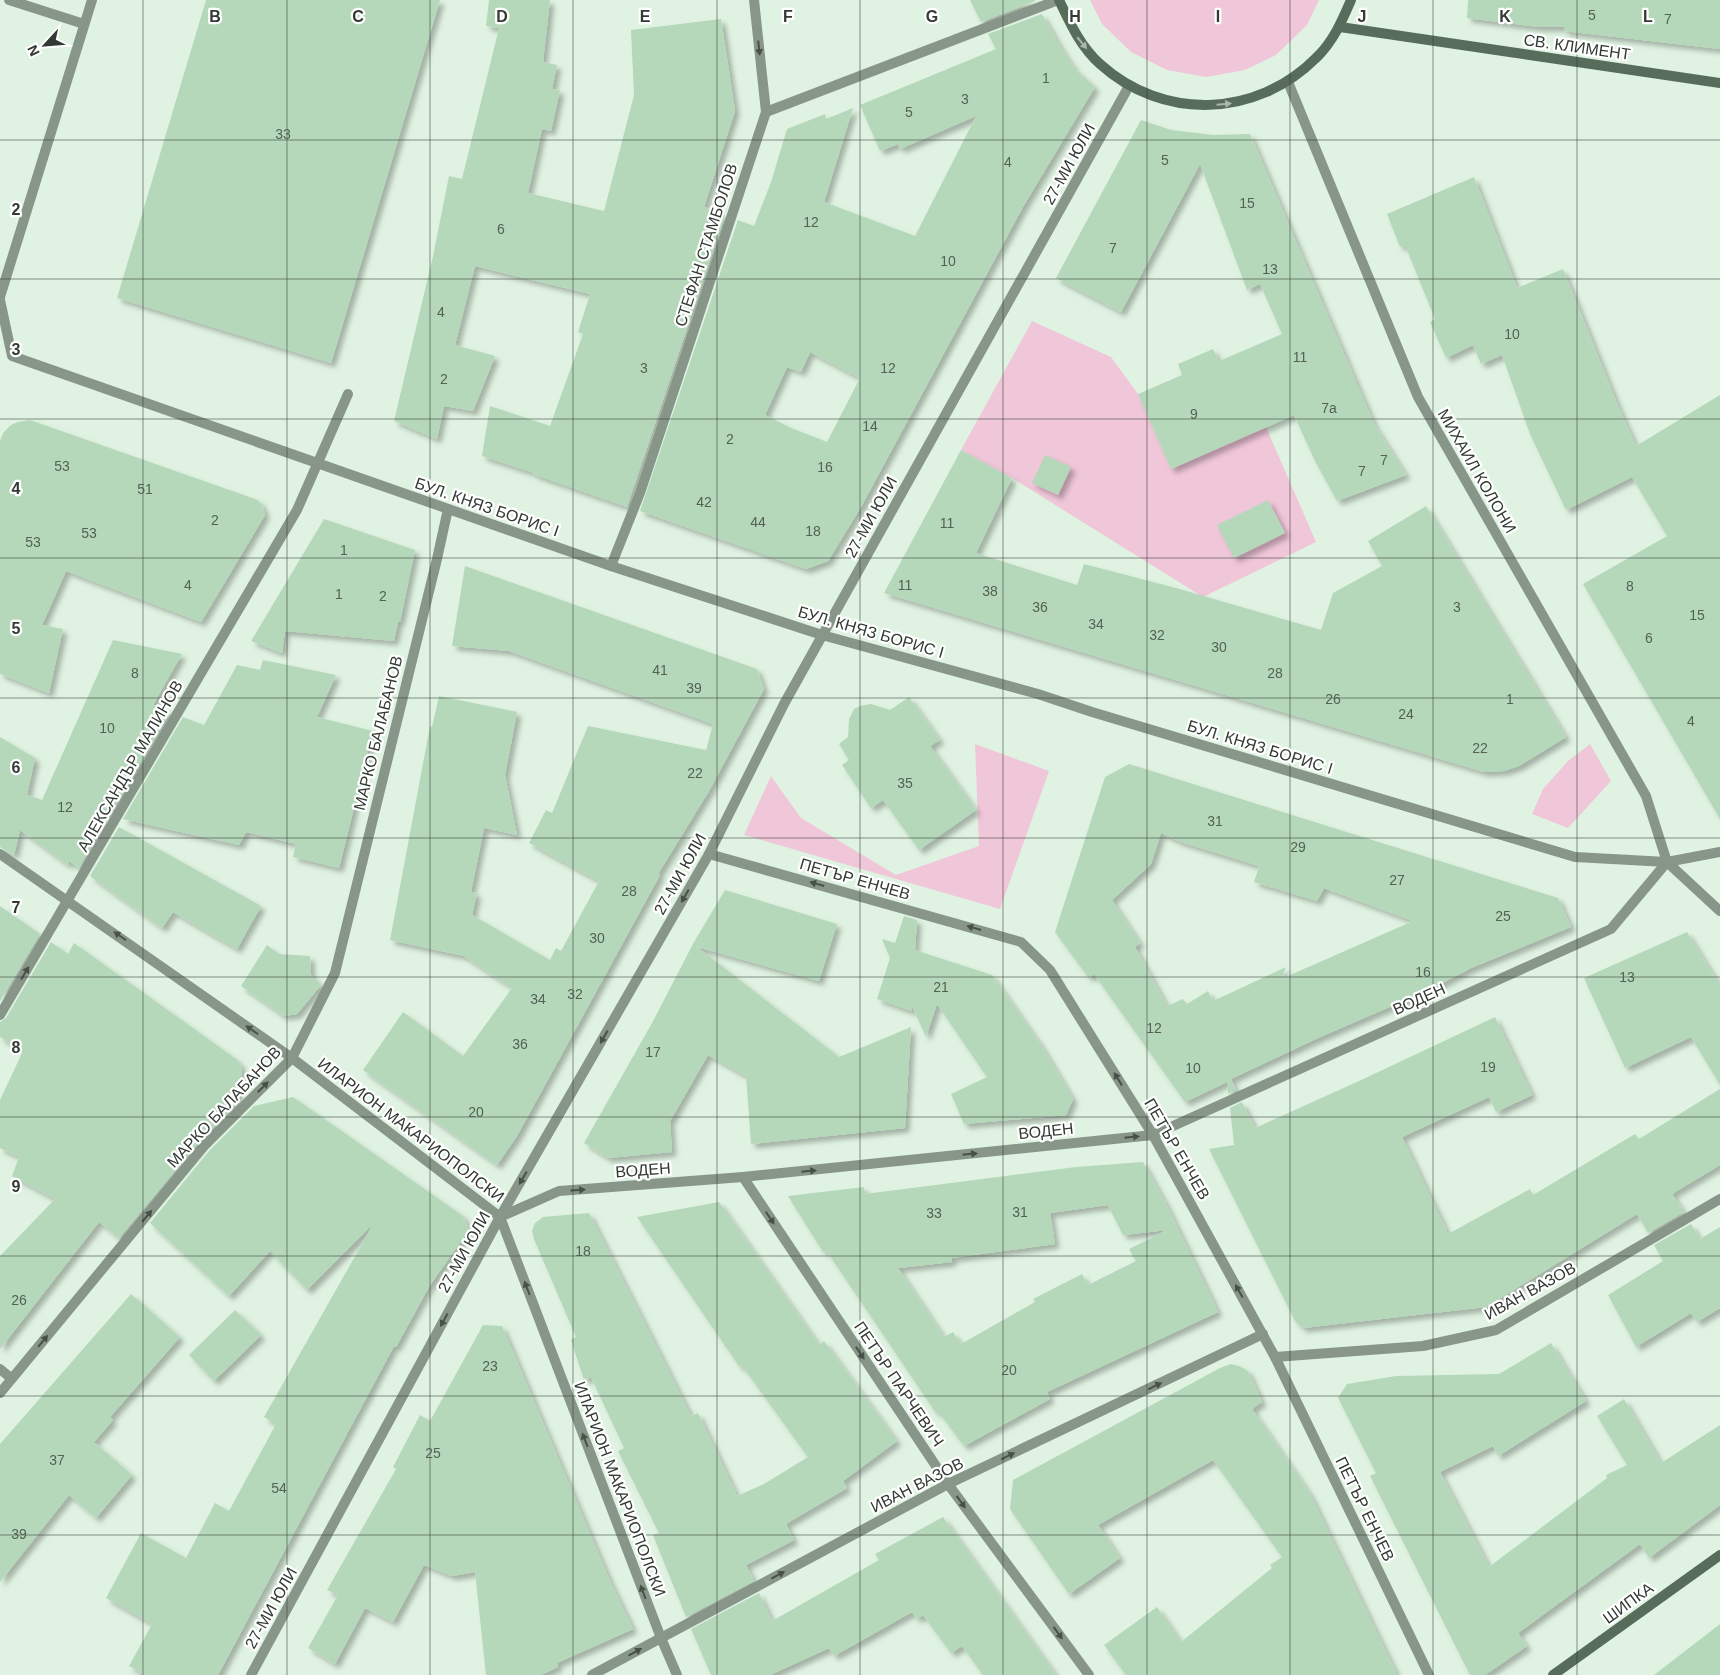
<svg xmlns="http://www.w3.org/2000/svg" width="1720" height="1675" viewBox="0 0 1720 1675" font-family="Arial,sans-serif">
	<defs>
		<filter id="shadow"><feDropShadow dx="4.5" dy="4.5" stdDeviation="2.5" flood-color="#0004"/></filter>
	</defs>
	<rect width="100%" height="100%" fill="#e0f3e2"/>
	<g fill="#f0c6d9">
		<polygon points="1090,0 1319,0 1307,25 1276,55 1245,70 1206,77 1167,70 1131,52 1102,24"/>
		<polygon points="1032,321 1111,357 1138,394 1171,469 1266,427 1316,542 1203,597 1012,478 961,450"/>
		<polygon points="975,744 1049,771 1000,909 744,835 771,776 801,818 896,875 979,846"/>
		<polygon points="1590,744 1611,781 1568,828 1532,814 1543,789 1568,761"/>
	</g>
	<g fill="#b5d8ba" fill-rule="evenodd" filter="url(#shadow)">
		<polygon points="206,0 440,0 331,363 117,298"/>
		<polygon points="489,0 550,0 543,62 557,65 552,89 560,90 551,131 542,129 528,193 604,211 634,95 631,30 721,19 735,111 704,207 725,215 627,507 533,474 534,473 482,456 490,406 550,426 583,334 578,332 590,294 475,266 455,345 495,356 473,411 444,406 437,439 394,421 433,256 449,176 462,179 499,28 486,26"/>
		<polygon points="970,0 1035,0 1035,1 981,22"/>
		<polygon points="1468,0 1720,0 1720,49 1564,31 1564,27 1539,27 1467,18"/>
		<path d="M 1042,14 L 1061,48 L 1075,69 L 1095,87 L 1024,205 L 861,507 L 828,561 L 806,569 L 640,511 L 738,220 L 754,226 L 771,182 L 787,129 L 825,114 L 826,119 L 853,108 L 824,202 L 915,236 L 976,116 L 900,149 L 898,144 L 880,151 L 860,105 L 996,49 L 988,34 ZM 810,352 L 860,378 L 827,442 L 791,428 L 765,415 L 787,367 L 801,372 Z"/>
		<polygon points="1141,120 1171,130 1214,135 1250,134 1374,424 1406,475 1337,501 1315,461 1294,415 1171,469 1138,394 1182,375 1178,364 1213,349 1219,361 1282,334 1260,284 1247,290 1200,164 1121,312 1056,278"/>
		<polygon points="1474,177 1517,288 1563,269 1618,406 1636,446 1720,395 1720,819 1583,584 1667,536 1632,477 1566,510 1530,434 1502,355 1481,364 1473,345 1446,358 1430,322 1435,319 1405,245 1400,247 1387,214"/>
		<polygon points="30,420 258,500 263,507 265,515 201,622 66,571 42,625 63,629 49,693 0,674 0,441 3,433 11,425 18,422"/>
		<polygon points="961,450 1012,478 976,553 1077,585 1084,564 1176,588 1321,630 1333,593 1382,566 1368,541 1426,506 1566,737 1519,766 1504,771 1484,772 884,593"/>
		<polygon points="1045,455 1071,467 1058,495 1032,483"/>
		<polygon points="1268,500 1285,533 1234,558 1217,525"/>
		<polygon points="324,519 415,550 400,622 398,622 394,641 285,631 282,653 251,641"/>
		<polygon points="465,566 757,669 764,689 709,791 658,874 660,875 517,1136 497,1165 363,1070 403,1012 463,1056 512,988 464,956 390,940 430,726 432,727 439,696 517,712 505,775 517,835 484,828 471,892 477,893 472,915 550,960 556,948 561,951 599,881 529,843 546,810 552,813 588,726 706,750 713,724 509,651 452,646"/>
		<polygon points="113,640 182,654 153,705 170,712 109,816 92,812 106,820 79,868 69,861 68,865 20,830 14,855 0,847 0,737 35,758 27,795 42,800"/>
		<polygon points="263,660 336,675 317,717 373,731 339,868 293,857 296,844 246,832 239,845 123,819 183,717 204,725 237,665 260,670"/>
		<polygon points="909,697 940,740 930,746 976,810 919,850 883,800 871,808 842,765 849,760 839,744 848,737 849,719 854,709 860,706 871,704 890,710"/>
		<path d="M 1129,764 L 1558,898 L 1571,927 L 1471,968 L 1431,989 L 1318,1038 L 1231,1079 L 1236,1090 L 1228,1094 L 1227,1082 L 1185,1102 L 1094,974 L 1089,978 L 1055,932 L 1105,777 ZM 1161,833 L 1181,842 L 1259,866 L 1254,882 L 1317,901 L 1324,888 L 1413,921 L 1281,979 L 1286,967 L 1213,1001 L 1208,991 L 1187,1004 L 1183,999 L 1167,1006 L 1135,947 L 1140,943 L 1112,900 L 1151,864 Z"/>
		<polygon points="119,827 261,906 237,949 173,912 162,928 90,876"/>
		<polygon points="725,890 837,924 819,981 697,947 839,1057 911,1027 905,1128 751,1144 746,1076 708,1055 670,1121 672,1152 608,1158 584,1143 652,1023 694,942"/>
		<polygon points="0,906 40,934 0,1001"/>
		<polygon points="904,916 917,920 915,950 992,975 1041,1045 1073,1099 1066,1115 964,1124 951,1094 987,1077 937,1004 926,1037 912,1006 912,1011 877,999 890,958 882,939 895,943"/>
		<polygon points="1687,932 1720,986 1720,1085 1691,1037 1625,1068 1584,978"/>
		<polygon points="51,942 68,954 74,943 236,1059 240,1064 242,1070 237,1103 199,1142 119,1238 99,1222 0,1349 0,1256 55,1199 12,1176 19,1157 0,1148 0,1100 23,1051 0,1037 0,1022 6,1018"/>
		<polygon points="267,945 279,954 310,956 311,975 321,985 297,1014 284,1016 241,986"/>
		<polygon points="1495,1017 1532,1095 1496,1112 1489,1097 1402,1137 1448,1234 1530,1189 1533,1195 1635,1134 1639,1139 1720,1089 1720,1165 1672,1194 1684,1212 1648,1233 1637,1214 1486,1307 1303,1328 1295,1321 1209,1149 1234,1145 1230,1108 1242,1102 1255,1128 1359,1081"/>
		<polygon points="293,1097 463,1216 469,1230 430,1285 396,1347 394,1346 218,1675 146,1675 129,1666 152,1624 106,1598 141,1533 186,1558 215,1503 229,1511 276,1424 264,1417 371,1228 370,1227 307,1290 270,1251 229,1296 150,1223 209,1151 254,1106"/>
		<path d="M 1143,1162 L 1166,1204 L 1218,1312 L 1047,1392 L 1050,1399 L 964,1446 L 938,1411 L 936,1413 L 826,1250 L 823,1252 L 788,1196 L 864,1187 L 865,1194 L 1076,1167 ZM 1108,1205 L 1123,1235 L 1167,1230 L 1129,1249 L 1136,1261 L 1088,1285 L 1082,1274 L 1033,1299 L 1035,1302 L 961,1344 L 953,1332 L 944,1337 L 898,1268 L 952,1262 L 951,1258 L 1055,1244 L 1050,1213 Z"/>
		<polygon points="719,1202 819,1345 824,1341 897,1441 843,1481 847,1488 786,1524 794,1540 746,1565 754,1581 686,1617 653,1535 659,1533 618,1451 624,1448 591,1377 584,1380 571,1340 576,1337 534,1239 532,1231 535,1223 543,1217 589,1213 691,1416 698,1413 737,1496 764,1484 808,1457 743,1367 739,1366 637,1217"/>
		<polygon points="1691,1224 1700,1239 1720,1227 1720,1308 1697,1322 1691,1313 1636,1347 1608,1295 1663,1261 1654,1245"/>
		<polygon points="131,1294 180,1337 110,1417 113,1420 94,1442 132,1475 96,1518 69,1495 0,1582 0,1444"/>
		<polygon points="235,1310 261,1335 214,1381 189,1355"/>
		<polygon points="483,1325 502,1326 610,1581 633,1629 557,1663 558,1667 541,1675 486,1675 475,1572 452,1576 424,1565 393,1622 365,1608 335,1664 308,1648 338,1595 327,1590 396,1469 393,1467 420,1415 430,1421"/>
		<polygon points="1551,1343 1586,1401 1498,1456 1493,1446 1440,1472 1489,1567 1607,1478 1606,1475 1627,1465 1597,1416 1624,1399 1661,1463 1720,1425 1720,1505 1649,1558 1640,1544 1518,1633 1527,1646 1485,1675 1470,1675 1370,1476 1376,1473 1338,1398 1347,1384 1396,1376 1499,1374"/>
		<polygon points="1231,1364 1239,1366 1248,1371 1262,1402 1252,1409 1310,1494 1397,1675 1126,1675 1104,1645 1157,1607 1181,1642 1272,1568 1270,1565 1282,1557 1213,1460 1098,1525 1120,1558 1069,1594 1010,1509 1013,1480 1220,1368"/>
		<polygon points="943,1517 1056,1675 983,1675 962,1646 951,1653 923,1615 917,1619 912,1612 834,1656 829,1648 770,1675 711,1675 691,1629 759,1593 772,1621 879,1560 875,1554"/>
		<polygon points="1720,1624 1720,1675 1654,1675"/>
	</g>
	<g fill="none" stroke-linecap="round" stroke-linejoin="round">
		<g stroke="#879689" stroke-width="10">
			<polyline points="9,0 84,24"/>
			<polyline points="1288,82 1418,397 1646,796 1667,862"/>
			<polyline points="766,112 1058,0"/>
			<polyline points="0,297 92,0"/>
			<polyline points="0,300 12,356 611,566 822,635 1038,694 1092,712 1575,857 1667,862 1720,911"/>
			<polyline points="611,566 640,493 766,112 754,0"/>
			<polyline points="0,854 292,1058 500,1217 661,1638 677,1675"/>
			<polyline points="709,854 1021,942 1050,970 1153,1135 1275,1357 1429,1675"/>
			<polyline points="0,1015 297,510 348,394"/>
			<polyline points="743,1177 948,1484 1089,1675"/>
			<polyline points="500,1217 559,1191 743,1177 1153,1135 1611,929 1667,862 1720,852"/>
			<polyline points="1275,1357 1423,1346 1496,1330 1720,1199"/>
			<polyline points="0,1369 11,1378"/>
			<polyline points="0,1393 204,1146 292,1058 335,973 437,559 448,509"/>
			<polyline points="251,1675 500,1217 709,854 784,704 1129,86"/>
			<polyline points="592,1675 948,1484 1263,1334"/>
		</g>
		<g stroke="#576c5a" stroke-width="10">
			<path d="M 1059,0 C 1070,23 1080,46 1100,64 C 1163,121 1256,118 1316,58 C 1333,42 1342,21 1351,0"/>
			<polyline points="1340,27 1720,83"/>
			<polyline points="1553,1675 1720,1555"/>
		</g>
	</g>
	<defs><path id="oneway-solid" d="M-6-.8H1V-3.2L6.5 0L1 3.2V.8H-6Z" transform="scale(1.25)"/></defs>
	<g fill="#abb6ac">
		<use href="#oneway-solid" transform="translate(1082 43) rotate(50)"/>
		<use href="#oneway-solid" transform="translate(1224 104) rotate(-5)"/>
	</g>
	<g fill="#475148">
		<use href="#oneway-solid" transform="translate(759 48) rotate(84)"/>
		<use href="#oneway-solid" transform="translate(817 884) rotate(-164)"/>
		<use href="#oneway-solid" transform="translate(685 896) rotate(120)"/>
		<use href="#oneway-solid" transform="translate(974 928) rotate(-164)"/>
		<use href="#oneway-solid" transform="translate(120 936) rotate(-145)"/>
		<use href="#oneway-solid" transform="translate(25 973) rotate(-59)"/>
		<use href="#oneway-solid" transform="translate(252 1030) rotate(-145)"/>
		<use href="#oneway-solid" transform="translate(604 1037) rotate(120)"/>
		<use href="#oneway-solid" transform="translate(1118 1079) rotate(-122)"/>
		<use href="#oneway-solid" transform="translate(263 1087) rotate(-45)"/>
		<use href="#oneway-solid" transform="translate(1132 1137) rotate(-6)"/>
		<use href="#oneway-solid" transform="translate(970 1154) rotate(-6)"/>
		<use href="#oneway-solid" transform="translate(809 1171) rotate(-6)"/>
		<use href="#oneway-solid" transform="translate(523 1178) rotate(120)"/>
		<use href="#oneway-solid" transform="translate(578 1190) rotate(-4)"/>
		<use href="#oneway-solid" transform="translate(147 1216) rotate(-50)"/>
		<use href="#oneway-solid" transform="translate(770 1218) rotate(56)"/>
		<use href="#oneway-solid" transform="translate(527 1288) rotate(-111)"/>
		<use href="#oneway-solid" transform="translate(1239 1291) rotate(-119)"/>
		<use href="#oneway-solid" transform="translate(444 1320) rotate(119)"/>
		<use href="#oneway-solid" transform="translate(43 1341) rotate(-50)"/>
		<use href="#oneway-solid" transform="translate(860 1353) rotate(56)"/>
		<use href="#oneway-solid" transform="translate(1155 1386) rotate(-26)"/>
		<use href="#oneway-solid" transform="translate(585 1440) rotate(-111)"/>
		<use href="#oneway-solid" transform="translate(1008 1456) rotate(-26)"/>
		<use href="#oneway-solid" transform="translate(961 1502) rotate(54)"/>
		<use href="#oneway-solid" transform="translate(778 1575) rotate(-28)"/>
		<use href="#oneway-solid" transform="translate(643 1592) rotate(-111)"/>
		<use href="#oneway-solid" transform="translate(1058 1633) rotate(54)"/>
		<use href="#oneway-solid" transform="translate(635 1652) rotate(-29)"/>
	</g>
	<path fill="none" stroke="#323a33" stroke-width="1" stroke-opacity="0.55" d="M 143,0 L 143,1675M 287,0 L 287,1675M 430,0 L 430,1675M 573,0 L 573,1675M 717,0 L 717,1675M 860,0 L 860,1675M 1003,0 L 1003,1675M 1147,0 L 1147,1675M 1290,0 L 1290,1675M 1433,0 L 1433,1675M 1577,0 L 1577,1675M 0,140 L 1720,140M 0,279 L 1720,279M 0,419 L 1720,419M 0,558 L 1720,558M 0,698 L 1720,698M 0,838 L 1720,838M 0,977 L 1720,977M 0,1117 L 1720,1117M 0,1256 L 1720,1256M 0,1396 L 1720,1396M 0,1535 L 1720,1535"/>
	<g text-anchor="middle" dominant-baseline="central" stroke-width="4.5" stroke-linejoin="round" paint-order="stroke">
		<g font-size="14" fill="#536255">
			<text x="1592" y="15">5</text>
			<text x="1668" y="19">7</text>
			<text x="1046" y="78">1</text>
			<text x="965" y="99">3</text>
			<text x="909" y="112">5</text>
			<text x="283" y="134">33</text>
			<text x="1165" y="160">5</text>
			<text x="1008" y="162">4</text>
			<text x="1247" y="203">15</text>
			<text x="811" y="222">12</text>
			<text x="501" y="229">6</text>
			<text x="1113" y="248">7</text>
			<text x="948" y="261">10</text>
			<text x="1270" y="269">13</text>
			<text x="441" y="312">4</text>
			<text x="1512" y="334">10</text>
			<text x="1300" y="357">11</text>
			<text x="644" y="368">3</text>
			<text x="888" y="368">12</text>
			<text x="444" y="379">2</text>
			<text x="1329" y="408">7a</text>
			<text x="1194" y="414">9</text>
			<text x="870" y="426">14</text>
			<text x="730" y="439">2</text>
			<text x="1384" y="460">7</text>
			<text x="62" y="466">53</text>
			<text x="825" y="467">16</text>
			<text x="1362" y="471">7</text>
			<text x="145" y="489">51</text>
			<text x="704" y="502">42</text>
			<text x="215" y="520">2</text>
			<text x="758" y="522">44</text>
			<text x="947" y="523">11</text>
			<text x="813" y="531">18</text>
			<text x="89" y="533">53</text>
			<text x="33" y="542">53</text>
			<text x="344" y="550">1</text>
			<text x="188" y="585">4</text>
			<text x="905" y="585">11</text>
			<text x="1630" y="586">8</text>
			<text x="990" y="591">38</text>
			<text x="339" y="594">1</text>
			<text x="383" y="596">2</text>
			<text x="1040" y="607">36</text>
			<text x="1457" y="607">3</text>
			<text x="1697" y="615">15</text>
			<text x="1096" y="624">34</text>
			<text x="1157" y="635">32</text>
			<text x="1649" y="638">6</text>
			<text x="1219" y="647">30</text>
			<text x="660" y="670">41</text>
			<text x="135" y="673">8</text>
			<text x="1275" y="673">28</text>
			<text x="694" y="688">39</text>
			<text x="1333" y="699">26</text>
			<text x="1510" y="699">1</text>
			<text x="1406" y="714">24</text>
			<text x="1691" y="721">4</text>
			<text x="107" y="728">10</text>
			<text x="1480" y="748">22</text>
			<text x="695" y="773">22</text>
			<text x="905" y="783">35</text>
			<text x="65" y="807">12</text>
			<text x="1215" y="821">31</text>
			<text x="1298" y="847">29</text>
			<text x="1397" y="880">27</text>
			<text x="629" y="891">28</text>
			<text x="1503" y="916">25</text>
			<text x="597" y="938">30</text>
			<text x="1423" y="972">16</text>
			<text x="1627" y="977">13</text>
			<text x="941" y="987">21</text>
			<text x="575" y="994">32</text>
			<text x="538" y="999">34</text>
			<text x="1154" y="1028">12</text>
			<text x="520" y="1044">36</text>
			<text x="653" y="1052">17</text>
			<text x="1488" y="1067">19</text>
			<text x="1193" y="1068">10</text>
			<text x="476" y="1112">20</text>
			<text x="1020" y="1212">31</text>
			<text x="934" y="1213">33</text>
			<text x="583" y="1251">18</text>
			<text x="19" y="1300">26</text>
			<text x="490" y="1366">23</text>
			<text x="1009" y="1370">20</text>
			<text x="433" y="1453">25</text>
			<text x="57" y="1460">37</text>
			<text x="279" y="1488">54</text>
			<text x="19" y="1534">39</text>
		</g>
		<g font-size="16" fill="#323a33" stroke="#fff">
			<text transform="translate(1577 47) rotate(8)">СВ. КЛИМЕНТ</text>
			<text transform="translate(1069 164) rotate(-61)">27-МИ ЮЛИ</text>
			<text transform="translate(706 245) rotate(-72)">СТЕФАН СТАМБОЛОВ</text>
			<text transform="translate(1477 471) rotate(60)">МИХАИЛ КОЛОНИ</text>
			<text transform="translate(487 507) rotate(19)">БУЛ. КНЯЗ БОРИС I</text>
			<text transform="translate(871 517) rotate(-61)">27-МИ ЮЛИ</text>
			<text transform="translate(871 632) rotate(16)">БУЛ. КНЯЗ БОРИС I</text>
			<text transform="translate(378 733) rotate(-76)">МАРКО БАЛАБАНОВ</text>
			<text transform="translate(1260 747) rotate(17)">БУЛ. КНЯЗ БОРИС I</text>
			<text transform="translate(130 766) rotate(-60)">АЛЕКСАНДЪР МАЛИНОВ</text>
			<text transform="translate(680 874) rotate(-61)">27-МИ ЮЛИ</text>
			<text transform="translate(855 879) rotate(16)">ПЕТЪР ЕНЧЕВ</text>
			<text transform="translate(1419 999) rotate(-24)">ВОДЕН</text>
			<text transform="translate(224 1107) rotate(-47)">МАРКО БАЛАБАНОВ</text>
			<text transform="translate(411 1130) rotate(37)">ИЛАРИОН МАКАРИОПОЛСКИ</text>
			<text transform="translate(1046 1131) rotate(-6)">ВОДЕН</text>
			<text transform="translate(1177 1149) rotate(60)">ПЕТЪР ЕНЧЕВ</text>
			<text transform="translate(643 1170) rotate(-4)">ВОДЕН</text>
			<text transform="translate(464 1252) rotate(-61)">27-МИ ЮЛИ</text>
			<text transform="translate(1530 1291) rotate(-29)">ИВАН ВАЗОВ</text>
			<text transform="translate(899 1384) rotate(56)">ПЕТЪР ПАРЧЕВИЧ</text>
			<text transform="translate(917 1485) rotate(-27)">ИВАН ВАЗОВ</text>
			<text transform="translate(620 1489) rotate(69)">ИЛАРИОН МАКАРИОПОЛСКИ</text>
			<text transform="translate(1365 1509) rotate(64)">ПЕТЪР ЕНЧЕВ</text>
			<text transform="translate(1628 1603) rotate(-36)">ШИПКА</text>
			<text transform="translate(271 1608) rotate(-61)">27-МИ ЮЛИ</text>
		</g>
	</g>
	<g font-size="16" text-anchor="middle" font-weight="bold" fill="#323a33" stroke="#fff" stroke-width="4.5" stroke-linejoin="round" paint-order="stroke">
		<text x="215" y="22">B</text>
		<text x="358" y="22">C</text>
		<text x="502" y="22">D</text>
		<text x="645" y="22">E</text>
		<text x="788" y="22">F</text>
		<text x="932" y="22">G</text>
		<text x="1075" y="22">H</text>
		<text x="1218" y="22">I</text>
		<text x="1362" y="22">J</text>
		<text x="1505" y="22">K</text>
		<text x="1648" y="22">L</text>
		<text x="16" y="215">2</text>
		<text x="16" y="355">3</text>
		<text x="16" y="494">4</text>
		<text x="16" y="634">5</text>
		<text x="16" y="773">6</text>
		<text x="16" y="913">7</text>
		<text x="16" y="1053">8</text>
		<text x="16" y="1192">9</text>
	</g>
	<g transform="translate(45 45) rotate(244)" stroke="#ffffff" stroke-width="4" paint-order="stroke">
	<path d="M0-4L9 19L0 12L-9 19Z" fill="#323a33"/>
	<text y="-8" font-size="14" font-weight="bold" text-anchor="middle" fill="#323a33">N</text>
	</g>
</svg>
